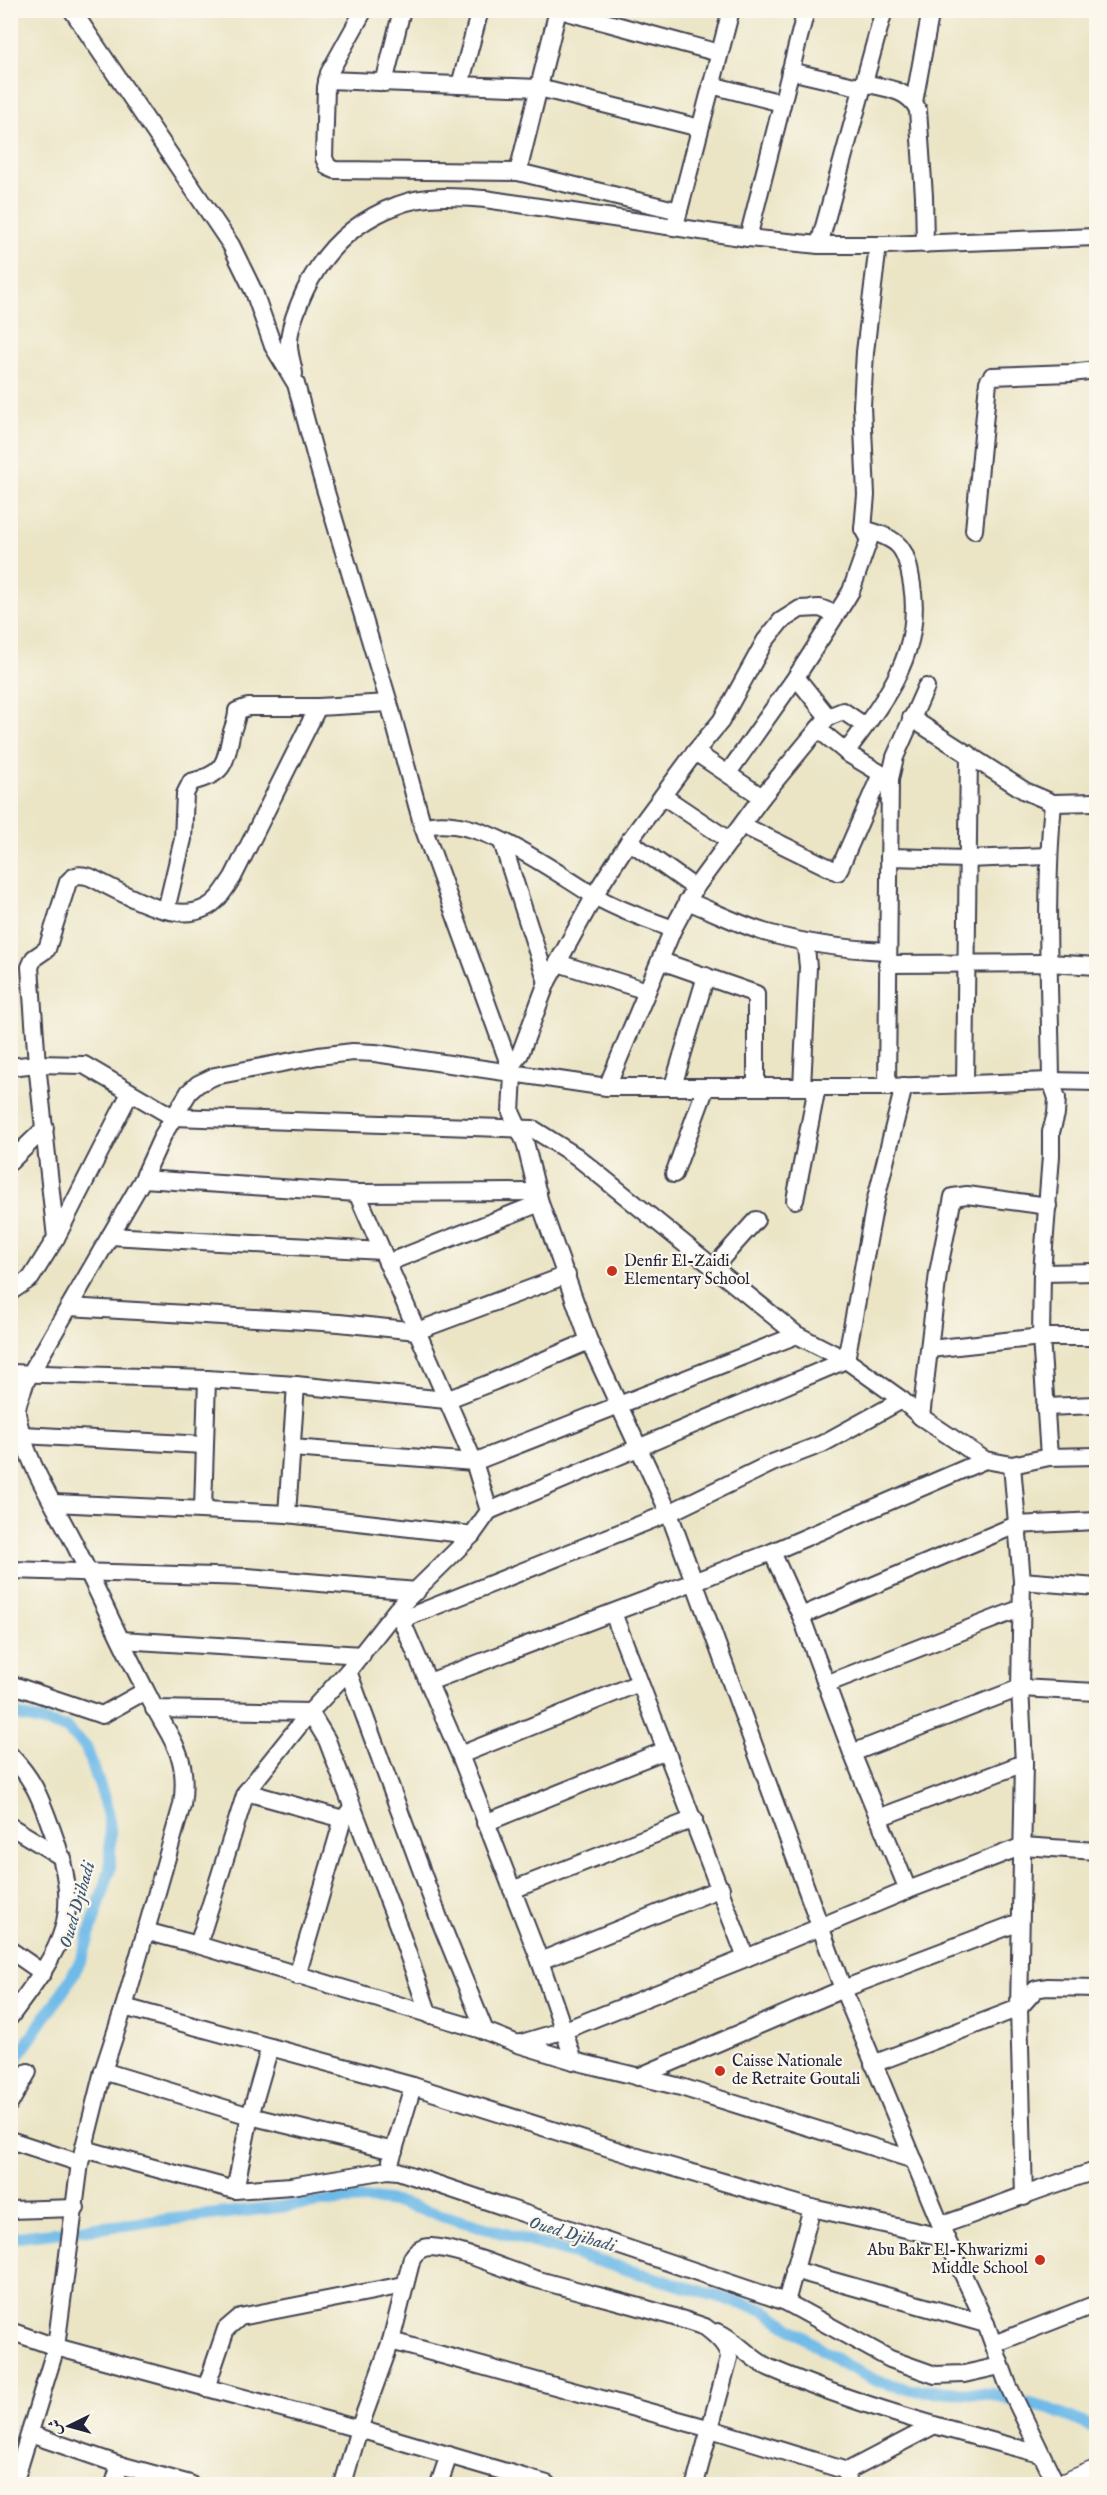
<svg xmlns="http://www.w3.org/2000/svg" width="1107" height="2495" viewBox="0 0 1107 2495" font-family="'IM FELL English',Amiri,serif">
	<rect width="100%" height="100%" fill="#fbf7ec"/>
	<filter id="ink" filterUnits="userSpaceOnUse"><feTurbulence type="fractalNoise" baseFrequency=".0167" numOctaves="2"/><feDisplacementMap in="SourceGraphic" scale="12" xChannelSelector="R" yChannelSelector="G"/><feConvolveMatrix kernelMatrix="1 2 1 2 8 2 1 2 1" color-interpolation-filters="sRGB"/></filter>
	<filter id="wash" filterUnits="userSpaceOnUse"><feTurbulence type="fractalNoise" baseFrequency=".008" numOctaves="4" result="noise"/><feDisplacementMap in="SourceGraphic" scale="24" xChannelSelector="R" yChannelSelector="G"/><feGaussianBlur stdDeviation="1.35" result="paint"/><feColorMatrix in="noise" values="0 0 0 0 0 0 0 0 0 0 0 0 0 0 0 0 0 1.4 0 .05"/><feComposite in="paint" operator="in"/></filter>
	<g filter="url(#wash)">
		<rect width="100%" height="100%" fill="#ebe5c6"/>
		<g fill="none" stroke-linecap="round" stroke-linejoin="round">
			<g stroke="#6ebae8" stroke-width="12">
				<polyline points="10,1713 66,1728 86,1747 105,1801 110,1828 110,1869 82,1958 67,1985 10,2068"/>
				<polyline points="10,2238 339,2200 374,2199 400,2203 764,2310 845,2365 877,2381 911,2390 992,2394 1049,2409 1096,2428"/>
			</g>
		</g>
	</g>
	<g filter="url(#ink)">
		<g fill="none" stroke-linecap="round" stroke-linejoin="round">
			<defs>
				<g id="minor">
					<polyline points="72,10 231,245 254,292 273,346 296,384 317,462 389,703 423,827 513,1075 511,1112 525,1142 540,1203 589,1341 669,1513 843,1989 946,2238 986,2324 1008,2385 1056,2484"/>
					<polyline points="364,10 329,73 326,87 324,158 328,167 335,170 518,172 679,211"/>
					<polyline points="560,10 719,53"/>
					<polyline points="790,71 863,88"/>
					<polyline points="327,80 539,88 700,128"/>
					<polyline points="384,83 402,10"/>
					<path d="M 864,83 C 884,88 909,89 918,110 L 924,196 L 925,244"/>
					<polyline points="460,85 480,10"/>
					<polyline points="711,85 782,103"/>
					<polyline points="914,102 931,10"/>
					<polyline points="518,172 558,10"/>
					<polyline points="676,222 731,10"/>
					<polyline points="748,238 806,10"/>
					<polyline points="819,245 884,10"/>
					<path d="M 294,374 C 293,364 288,352 289,342 C 289,331 294,317 298,307 C 316,259 349,223 398,205 C 426,194 456,197 485,199 L 748,238 L 819,245 L 885,245 L 1096,237"/>
					<polyline points="974,530 988,382 992,376 1071,373 1096,370"/>
					<polyline points="796,677 828,717 818,729"/>
					<polyline points="828,717 843,711 865,726"/>
					<polyline points="911,718 1025,791 1053,803 1096,802"/>
					<polyline points="695,752 762,797"/>
					<path d="M 846,752 C 885,700 923,653 912,585 C 906,546 900,539 863,529"/>
					<polyline points="728,773 796,677 845,601 851,591 869,540 863,529 866,495 862,406 865,352 878,245"/>
					<polyline points="663,796 730,841"/>
					<polyline points="742,825 838,872 881,774"/>
					<path d="M 423,827 C 475,811 551,870 593,895 C 618,910 647,919 673,929"/>
					<polyline points="629,841 695,888"/>
					<polyline points="502,842 547,982"/>
					<polyline points="889,857 967,859 1048,856"/>
					<path d="M 687,901 C 713,911 738,924 764,932 C 805,944 845,949 887,951"/>
					<path d="M 166,910 L 183,839 L 185,794 L 191,782 C 223,774 225,766 231,735 C 233,726 237,721 237,711 L 248,707 L 318,707 L 389,703"/>
					<polyline points="802,942 806,948 808,967 802,1087"/>
					<polyline points="661,961 756,994 756,1085"/>
					<polyline points="558,963 647,991"/>
					<polyline points="887,964 1049,963 1096,966"/>
					<polyline points="10,1067 37,1064 84,1065 173,1117 533,1129 576,1156 797,1335 846,1360 902,1400 921,1417 985,1460 1012,1465 1049,1457 1096,1456"/>
					<polyline points="509,1068 520,1054 547,982 600,886 629,841 695,752 721,721 765,641 781,621 800,609 820,608 835,614"/>
					<polyline points="965,1084 969,754"/>
					<polyline points="673,1086 706,976"/>
					<polyline points="607,1087 673,929 695,888 762,797 818,729 850,755 890,779"/>
					<polyline points="887,1087 890,779 895,757 926,687"/>
					<polyline points="10,1162 45,1128"/>
					<polyline points="674,1174 706,1087"/>
					<polyline points="143,1179 357,1193 538,1192"/>
					<polyline points="357,1193 474,1462 489,1511 472,1535 397,1609 348,1671 440,1921 485,2031"/>
					<polyline points="795,1200 817,1087"/>
					<polyline points="110,1236 382,1251"/>
					<path d="M 56,1238 L 37,1064 L 30,967 L 34,958 L 47,949 L 68,882 C 75,874 80,874 90,877 C 119,891 173,925 205,908 C 218,902 225,889 233,877 L 318,707"/>
					<polyline points="387,1263 540,1203"/>
					<polyline points="713,1268 756,1220"/>
					<polyline points="1042,1273 1096,1272"/>
					<polyline points="10,1292 31,1278 56,1238 130,1093"/>
					<polyline points="69,1307 339,1323 417,1331 567,1275"/>
					<polyline points="930,1349 1041,1337 1096,1337"/>
					<polyline points="10,1373 207,1379 296,1385 446,1400 495,1381 589,1341"/>
					<polyline points="1045,1407 1096,1405"/>
					<polyline points="921,1417 938,1273 953,1197 967,1195 1048,1206"/>
					<polyline points="23,1435 204,1445"/>
					<polyline points="292,1448 474,1462 797,1335"/>
					<path d="M 1049,1457 L 1041,1337 L 1042,1273 L 1051,1156 L 1051,1132 L 1056,1114 L 1057,1098 L 1051,1081 C 1050,989 1044,895 1053,803"/>
					<polyline points="1012,1465 1022,1581 1020,1688 1024,1763 1019,2008 1024,2197"/>
					<polyline points="54,1503 287,1514 472,1535"/>
					<polyline points="203,1509 207,1379"/>
					<polyline points="489,1511 846,1360 875,1203 904,1086"/>
					<polyline points="287,1514 296,1385"/>
					<polyline points="772,1552 801,1616 852,1753 908,1890"/>
					<polyline points="10,1570 247,1577 417,1591"/>
					<polyline points="1022,1581 1096,1587"/>
					<polyline points="397,1610 460,1755 540,1961 574,2061"/>
					<polyline points="613,1613 746,1958"/>
					<polyline points="801,1616 1016,1525 1096,1521"/>
					<polyline points="403,1619 669,1513 772,1463 822,1444 902,1400"/>
					<polyline points="121,1640 362,1655"/>
					<polyline points="429,1682 772,1552 985,1460"/>
					<polyline points="10,1684 102,1715 145,1691"/>
					<polyline points="826,1684 1022,1608"/>
					<polyline points="154,1709 310,1712 327,1740 400,1931 429,2015"/>
					<polyline points="852,1753 1020,1688 1096,1692"/>
					<path d="M 10,1755 C 35,1781 40,1798 52,1830 C 85,1918 62,1947 10,2017"/>
					<polyline points="460,1755 639,1683"/>
					<polyline points="246,1792 343,1819"/>
					<polyline points="878,1818 1024,1763"/>
					<polyline points="485,1823 666,1750"/>
					<polyline points="10,1826 63,1858"/>
					<polyline points="512,1890 694,1819"/>
					<polyline points="145,1931 198,1945 485,2031 518,2044 574,2061 681,2087 914,2160"/>
					<polyline points="198,1945 246,1792 310,1712 348,1671"/>
					<polyline points="10,1950 43,1973"/>
					<polyline points="540,1961 721,1888"/>
					<polyline points="297,1976 343,1819 352,1808"/>
					<polyline points="124,2007 413,2086 641,2158 812,2208 946,2238"/>
					<polyline points="518,2044 565,2030 746,1958 908,1890 1023,1846 1096,1851"/>
					<polyline points="873,2064 1019,2008 1036,1989 1047,1987 1096,1988"/>
					<polyline points="103,2071 250,2116 394,2151"/>
					<polyline points="638,2077 843,1989 1020,1922"/>
					<polyline points="10,2103 28,2072"/>
					<polyline points="10,2140 80,2163"/>
					<polyline points="84,2149 235,2190 291,2186 388,2170 398,2171 786,2302 890,2359 935,2375 964,2374 1000,2366"/>
					<polyline points="391,2160 413,2086"/>
					<polyline points="235,2190 250,2116 270,2047"/>
					<polyline points="10,2210 76,2208"/>
					<path d="M 942,2225 C 993,2208 1044,2186 1096,2171"/>
					<polyline points="794,2270 986,2324"/>
					<polyline points="786,2302 812,2208"/>
					<polyline points="10,2331 56,2347 359,2429 547,2484"/>
					<path d="M 718,2332 C 738,2341 751,2360 770,2368 C 857,2405 949,2430 1040,2454"/>
					<polyline points="391,2341 711,2429 847,2471"/>
					<polyline points="994,2344 1096,2304"/>
					<polyline points="206,2388 226,2329 240,2317 404,2285"/>
					<polyline points="30,2434 120,2465 190,2484"/>
					<path d="M 14,2484 L 56,2347 L 80,2163 L 103,2071 L 124,2007 L 182,1805 C 190,1752 169,1739 148,1695 C 122,1645 99,1593 74,1543 C 53,1502 24,1459 17,1413 C 16,1402 23,1393 25,1383 L 143,1179 L 163,1135 L 189,1092 L 198,1084 L 215,1076 L 318,1056 L 353,1052 L 375,1053 L 607,1087 L 887,1087 L 1051,1081 L 1096,1082"/>
					<polyline points="114,2484 120,2465"/>
					<path d="M 343,2484 L 359,2429 L 391,2341 L 412,2258 C 416,2251 422,2247 431,2247 C 457,2248 506,2269 532,2278 C 590,2295 648,2307 705,2327 C 716,2335 728,2345 729,2358 L 695,2484"/>
					<polyline points="439,2484 449,2455"/>
					<polyline points="848,2484 847,2471 933,2426"/>
				</g>
				<polyline id="major" points="1065,2484 1096,2471"/>
			</defs>
			<use href="#minor" stroke="#403f50" stroke-width="20"/>
			<use href="#major" stroke="#403f50" stroke-width="24"/>
			<use href="#minor" stroke="#fff" stroke-width="16"/>
			<use href="#major" stroke="#fff" stroke-width="21"/>
		</g>
	</g>
	<g fill="#c8321e" stroke="#fbf7ec" stroke-width="2">
		<circle cx="612" cy="1271" r="6"/>
		<circle cx="720" cy="2071" r="6"/>
		<circle cx="1040" cy="2260" r="6"/>
	</g>
	<g text-anchor="middle" dominant-baseline="central" stroke-width="4.5" stroke-linejoin="round" paint-order="stroke">
		<g font-size="16" fill="#22223b" stroke="#fbf7ec" text-anchor="start">
			<text x="624" y="1262">Denfir El-Zaidi<tspan x="624" dy="18">Elementary School</tspan></text>
			<text x="732" y="2062">Caisse Nationale<tspan x="732" dy="18">de Retraite Goutali</tspan></text>
			<text x="1028" y="2251" text-anchor="end">Abu Bakr El-Khwarizmi<tspan x="1028" dy="18">Middle School</tspan></text>
		</g>
		<g font-size="18" font-style="italic" fill="#3d5778" stroke="#fbf7ec">
			<text transform="translate(78 1905) rotate(-74)">Oued Djihadi</text>
			<text transform="translate(572 2235) rotate(16)">Oued Djihadi</text>
		</g>
	</g>
	<rect width="1107" height="2495" fill="none" stroke="#fbf7ec" stroke-width="36"/>
	<g transform="translate(69 2426) rotate(265)" stroke="#fbf7ec" stroke-width="4.5" paint-order="stroke">
	<path d="M0-4.5L10 22L0 15L-10 22Z" fill="#22223b"/>
	<text y="-9" font-size="16" font-weight="bold" text-anchor="middle" fill="#22223b">ش</text>
	</g>
</svg>
